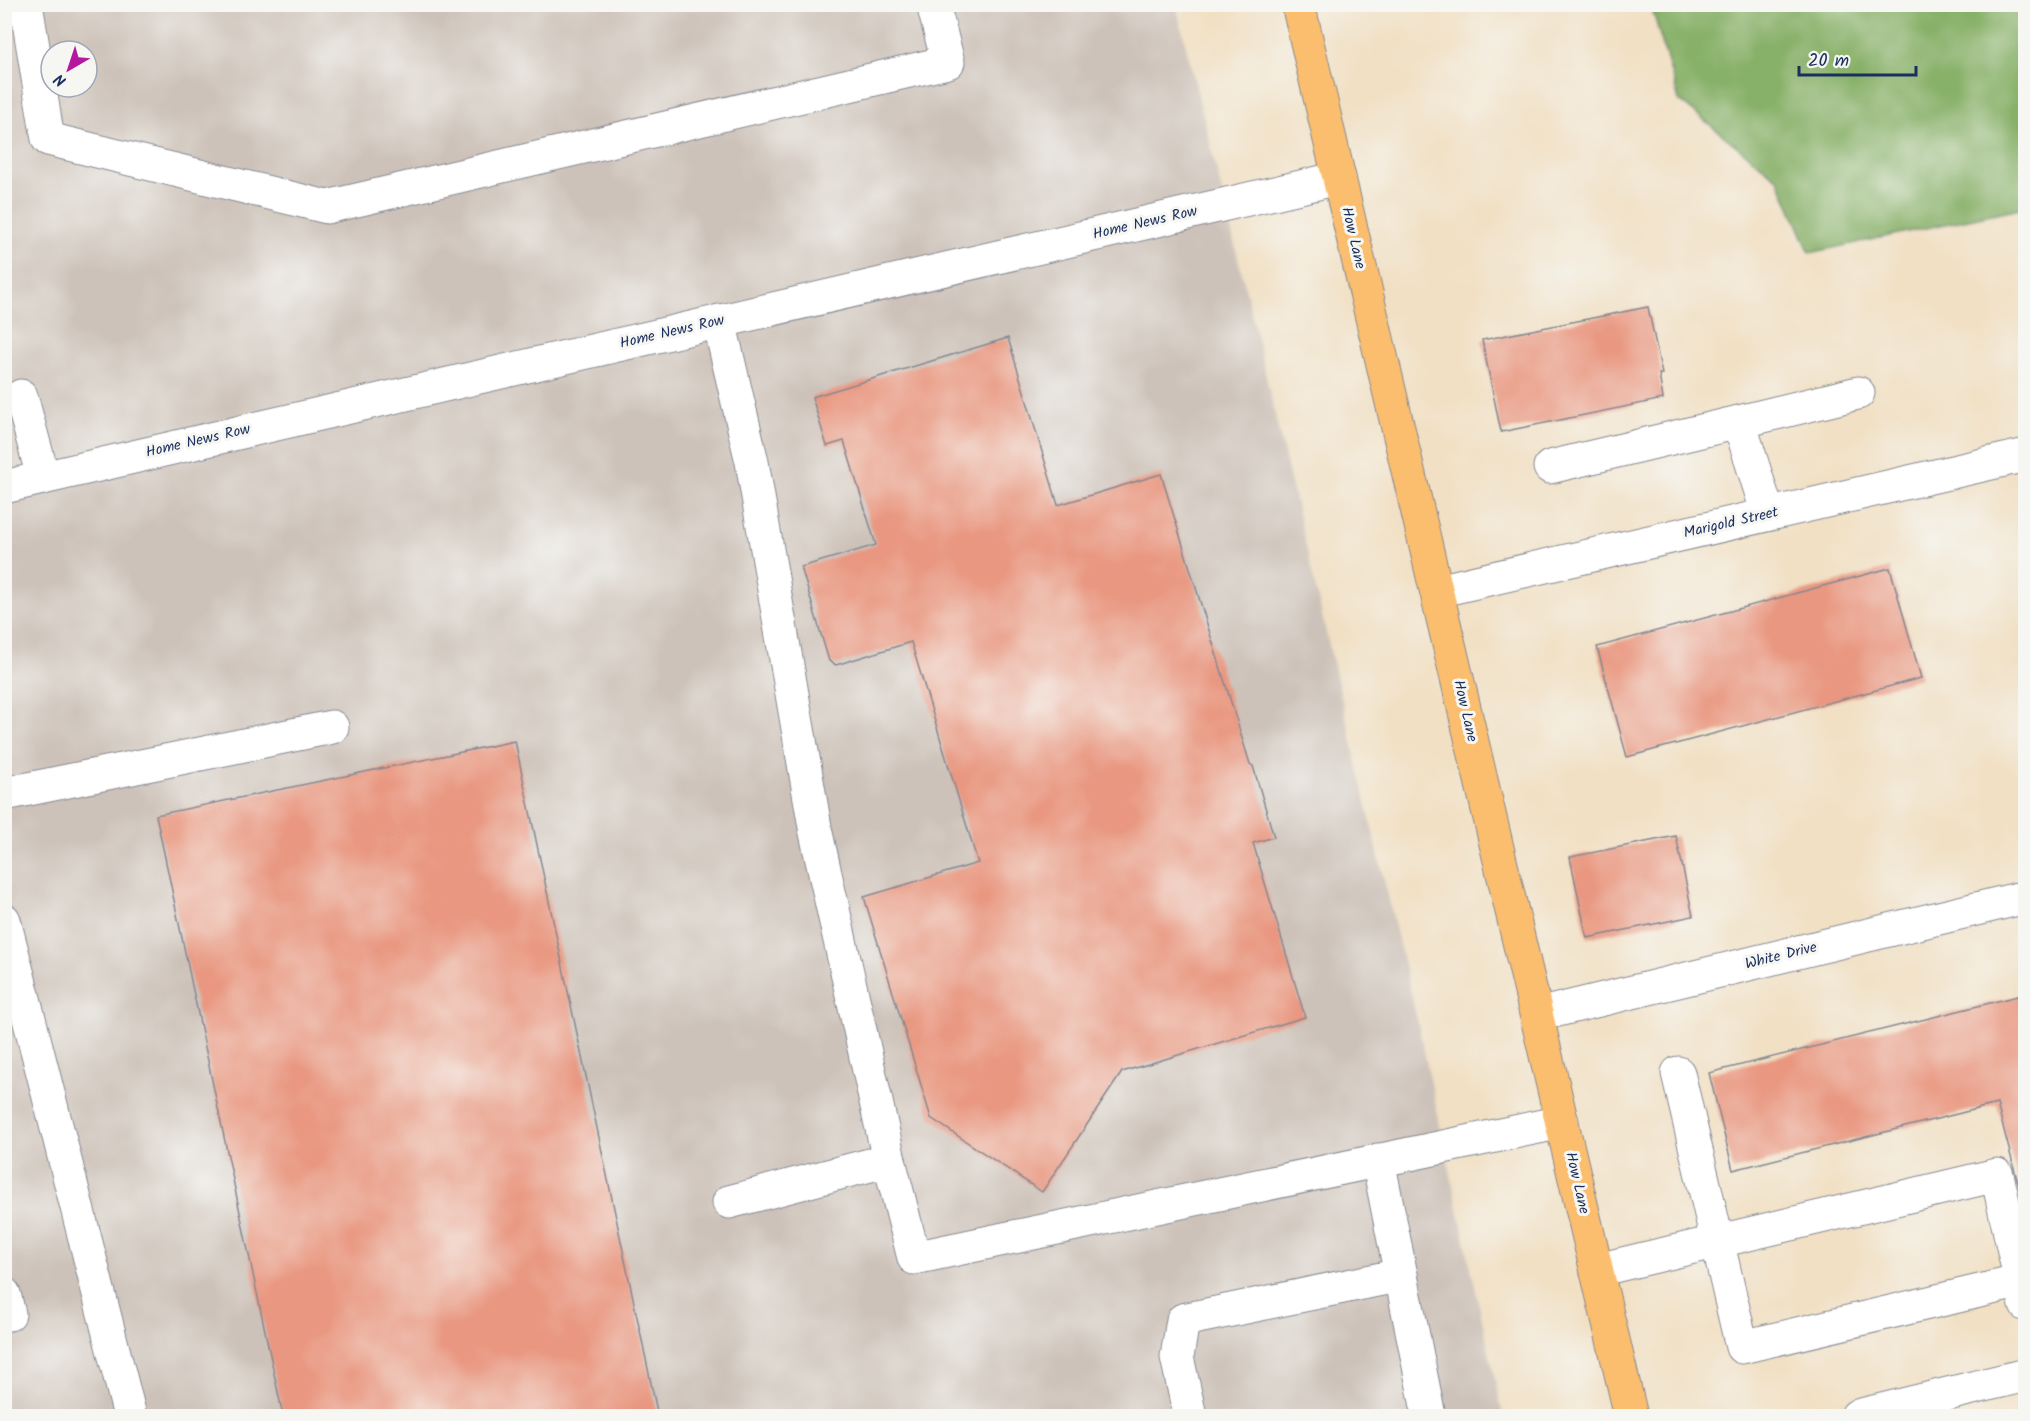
<svg xmlns="http://www.w3.org/2000/svg" width="2030" height="1421" viewBox="0 0 2030 1421" font-family="Kalam,sans-serif">
	<rect width="100%" height="100%" fill="#f6f6f2"/>
	<filter id="ink" filterUnits="userSpaceOnUse"><feTurbulence type="fractalNoise" baseFrequency=".0167" numOctaves="2"/><feDisplacementMap in="SourceGraphic" scale="12" xChannelSelector="R" yChannelSelector="G"/><feConvolveMatrix kernelMatrix="1 2 1 2 8 2 1 2 1" color-interpolation-filters="sRGB"/></filter>
	<filter id="wash" filterUnits="userSpaceOnUse"><feTurbulence type="fractalNoise" baseFrequency=".008" numOctaves="4" result="noise"/><feDisplacementMap in="SourceGraphic" scale="24" xChannelSelector="R" yChannelSelector="G"/><feGaussianBlur stdDeviation="1.35" result="paint"/><feColorMatrix in="noise" values="0 0 0 0 0 0 0 0 0 0 0 0 0 0 0 0 0 1.4 0 .05"/><feComposite in="paint" operator="in"/></filter>
	<g filter="url(#wash)">
		<rect width="100%" height="100%" fill="#f1e0c4"/>
		<path fill="#cdc2b9" fill-rule="evenodd" d="M 5,5 L 1176,5 L 1242,274 L 1421,1037 L 1503,1416 L 5,1416 ZM 51,51 L 87,51 L 87,87 L 51,87 Z"/>
		<polygon fill="#87b067" stroke="#517062" stroke-width="1.5" points="1651,5 2025,5 2025,207 1810,253 1778,179 1679,100"/>
		<g id="blocks">
			<g fill="#e99780">
				<polygon points="1648,307 1662,374 1659,374 1663,399 1501,432 1482,340"/>
				<polygon points="1008,338 1058,505 1161,474 1250,764 1253,766 1274,837 1253,843 1305,1017 1122,1072 1042,1192 931,1118 864,897 978,863 911,642 836,665 829,661 801,567 876,545 844,441 827,446 812,397"/>
				<polygon points="1890,568 1921,678 1627,757 1597,647"/>
				<polygon points="515,741 658,1416 283,1416 156,815"/>
				<polygon points="1676,836 1693,916 1587,938 1570,857"/>
				<polygon points="2026,994 2026,1213 1997,1104 1733,1170 1709,1073"/>
			</g>
		</g>
	</g>
	<g filter="url(#ink)">
		<use href="#blocks" fill-opacity="0" stroke="#868891" stroke-width="1.5"/>
		<g fill="none" stroke-linecap="round" stroke-linejoin="round">
			<defs>
				<g id="minor">
					<polyline points="26,4 48,139 327,207 948,62 933,4"/>
					<polyline points="719,321 752,462 816,833 889,1160"/>
					<polyline points="21,396 43,477"/>
					<polyline points="1739,422 1858,393"/>
					<polyline points="1550,467 1739,422 1768,514"/>
					<polyline points="4,487 1339,178"/>
					<polyline points="1437,591 2026,455"/>
					<polyline points="4,794 332,727"/>
					<polyline points="4,920 130,1416"/>
					<polyline points="1537,1015 2026,897"/>
					<polyline points="1678,1073 1742,1347 2026,1280"/>
					<polyline points="1378,1160 1429,1416"/>
					<polyline points="729,1202 889,1160 914,1258 1562,1122"/>
					<polyline points="1597,1270 1997,1175 2026,1305"/>
					<polyline points="4,1294 9,1314"/>
					<polyline points="1190,1416 1177,1357 1183,1320 1401,1275"/>
					<polyline points="1857,1416 2026,1375"/>
				</g>
				<polyline id="major" points="1298,4 1631,1416"/>
			</defs>
			<use href="#minor" stroke="#868891" stroke-width="35"/>
			<use href="#major" stroke="#868891" stroke-width="35"/>
			<use href="#minor" stroke="#fff" stroke-width="33"/>
			<use href="#major" stroke="#fbbe6e" stroke-width="33"/>
		</g>
	</g>
	<g text-anchor="middle" dominant-baseline="central" stroke-width="6" stroke-linejoin="round" paint-order="stroke">
		<g font-size="15" fill="#1b2f5e" stroke="#f6f6f2">
			<text transform="translate(1145 223) rotate(-13)">Home News Row</text>
			<text transform="translate(1353 238) rotate(77)">How Lane</text>
			<text transform="translate(672 332) rotate(-13)">Home News Row</text>
			<text transform="translate(198 441) rotate(-13)">Home News Row</text>
			<text transform="translate(1731 523) rotate(-13)">Marigold Street</text>
			<text transform="translate(1465 711) rotate(77)">How Lane</text>
			<text transform="translate(1781 956) rotate(-14)">White Drive</text>
			<text transform="translate(1577 1183) rotate(77)">How Lane</text>
		</g>
	</g>
	<rect width="2030" height="1421" fill="none" stroke="#f6f6f2" stroke-width="24"/>
	<g transform="translate(69 69) rotate(219)"><circle r="28" fill="#f6f6f2" stroke="#9ea6b7" stroke-width="1.5"/>
	<path d="M0-4.5L10 22L0 15L-10 22Z" fill="#b5179e"/>
	<text y="-9" font-size="16" font-weight="bold" text-anchor="middle" fill="#1b2f5e">N</text>
	</g>
	<path d="M1799 66v9h117v-9" fill="none" stroke="#1b2f5e" stroke-width="3"/>
	<text x="1808" y="66" font-size="18" fill="#1b2f5e" stroke="#f6f6f2" stroke-width="4.5" paint-order="stroke">20 m</text>
</svg>
